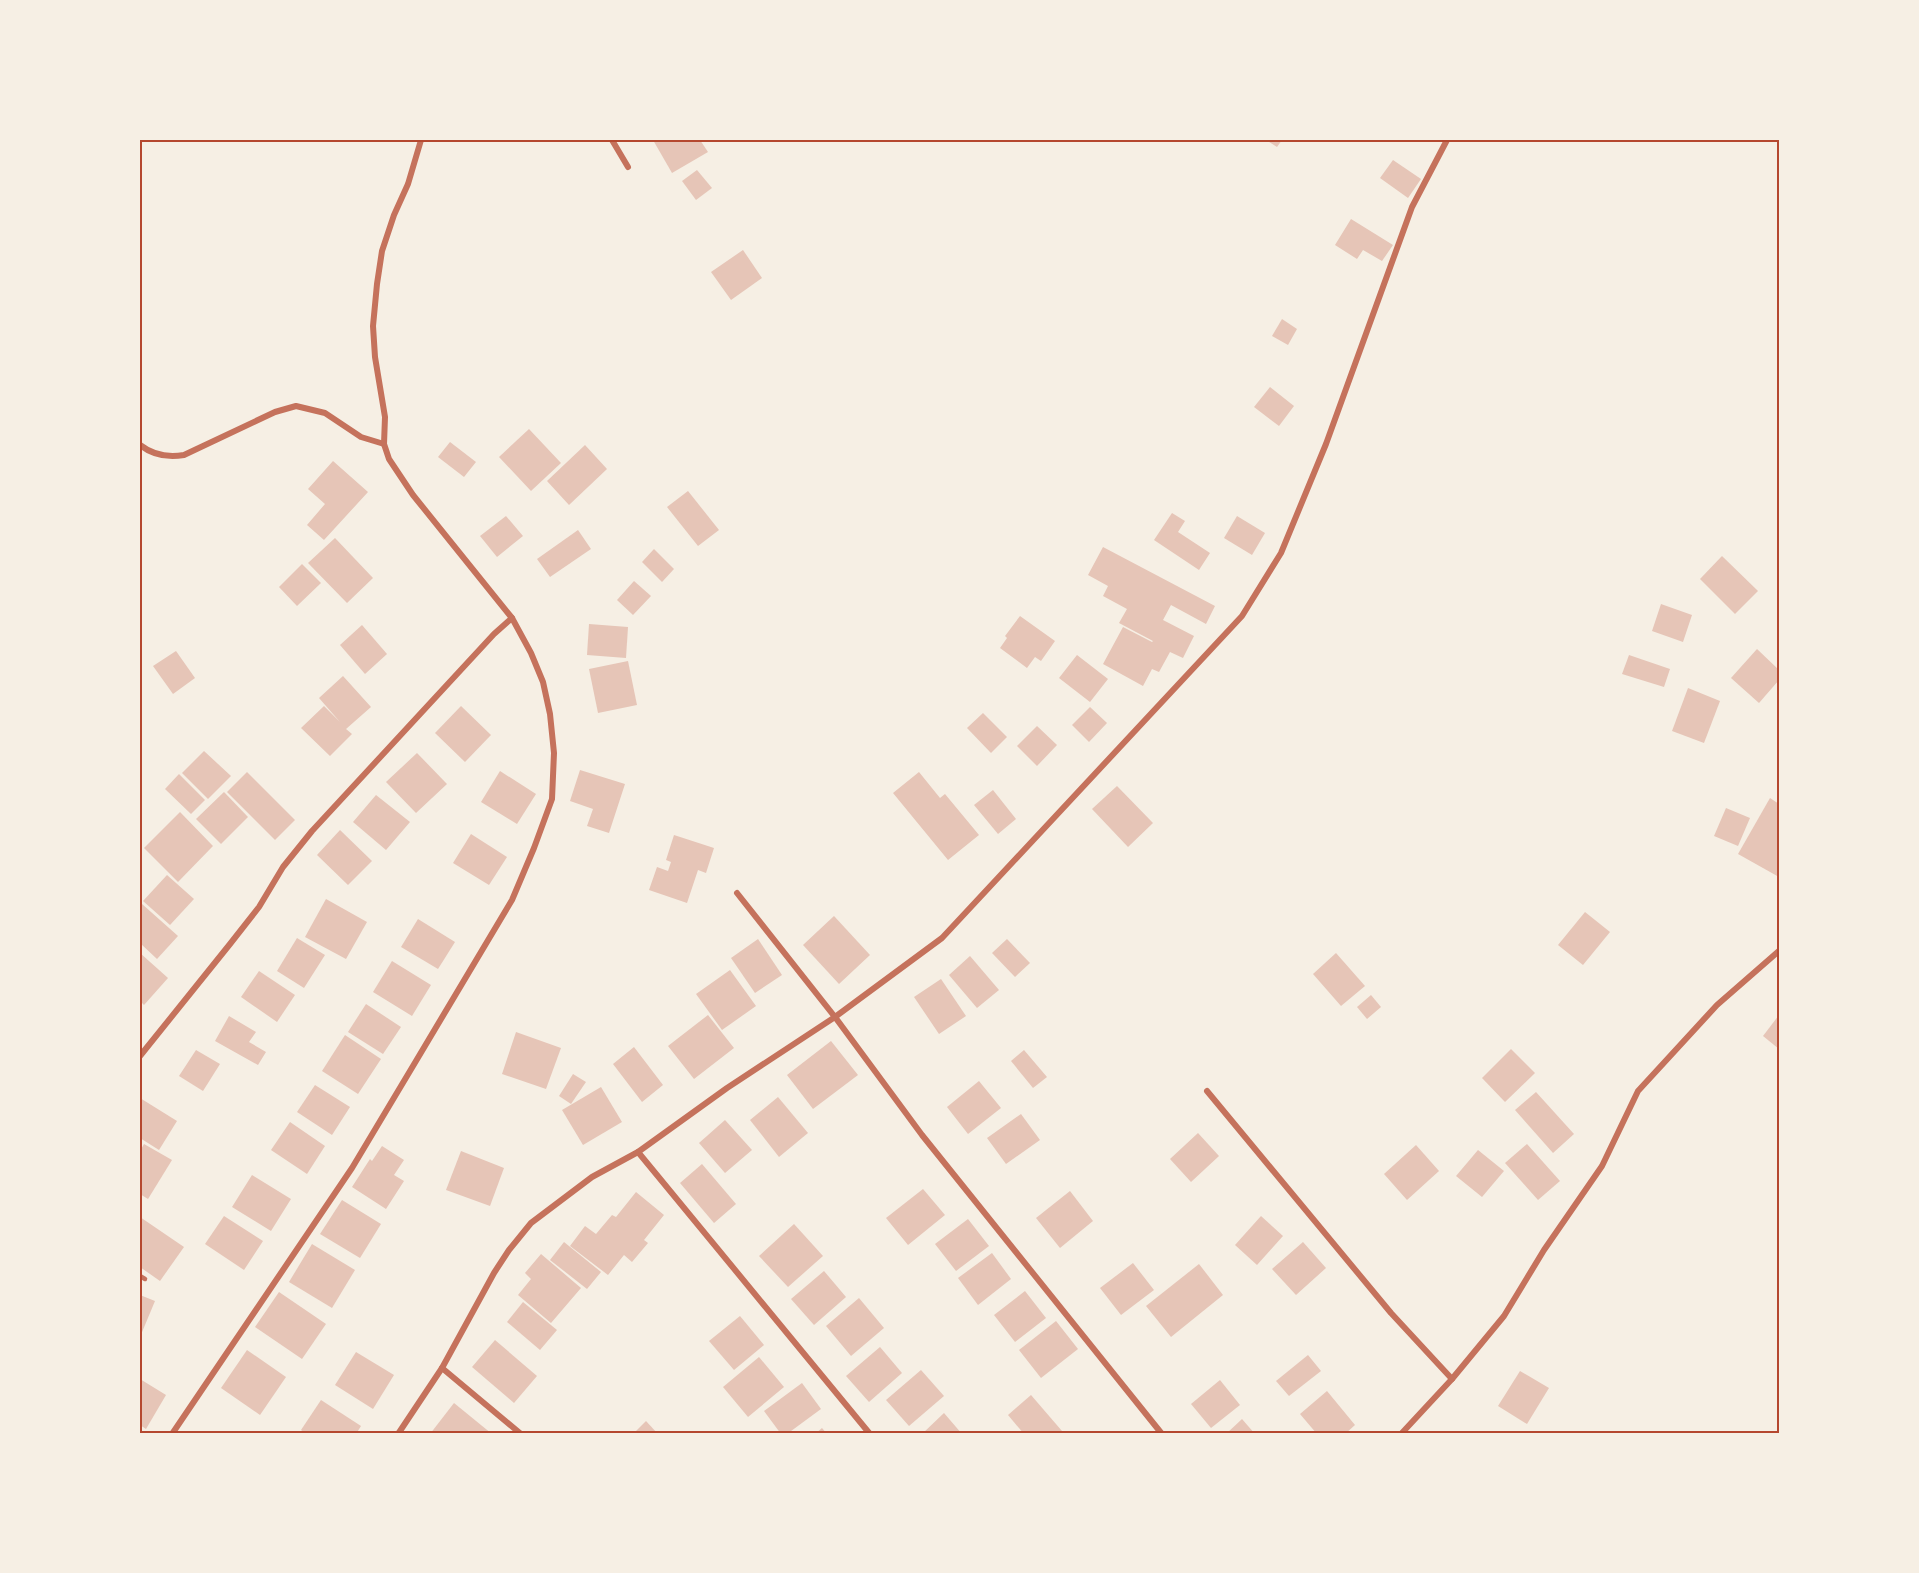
<svg xmlns="http://www.w3.org/2000/svg" width="1919" height="1573" viewBox="0 0 1919 1573" font-family="'PT Sans Narrow',sans-serif">
	<rect width="100%" height="100%" fill="#f6efe4"/>
	<g fill="#e6c5b7">
		<polygon points="653,140 700,140 708,152 672,173"/>
		<polygon points="1266,140 1282,140 1277,147"/>
		<polygon points="1393,160 1421,179 1408,198 1380,178"/>
		<polygon points="697,170 712,188 696,200 682,181"/>
		<polygon points="1351,219 1393,245 1382,261 1363,250 1357,259 1335,245"/>
		<polygon points="743,250 762,278 731,300 711,272"/>
		<polygon points="1282,319 1297,329 1288,345 1272,336"/>
		<polygon points="1270,387 1294,406 1279,426 1254,407"/>
		<polygon points="529,429 561,463 531,491 499,457"/>
		<polygon points="450,442 476,462 464,477 438,457"/>
		<polygon points="585,445 607,469 569,505 547,481"/>
		<polygon points="333,461 368,492 324,540 307,525 325,504 308,489"/>
		<polygon points="688,491 719,530 698,546 667,507"/>
		<polygon points="1172,513 1185,521 1178,532 1210,553 1199,570 1154,540"/>
		<polygon points="506,516 523,536 497,557 480,536"/>
		<polygon points="1237,516 1265,533 1252,555 1224,538"/>
		<polygon points="578,530 591,549 550,577 537,559"/>
		<polygon points="335,538 373,578 347,603 308,563"/>
		<polygon points="1103,547 1215,606 1206,624 1171,605 1163,620 1194,636 1183,658 1170,652 1159,672 1152,669 1143,686 1103,664 1123,627 1152,642 1153,641 1119,623 1127,609 1103,596 1108,586 1088,575"/>
		<polygon points="654,549 674,569 662,582 642,562"/>
		<polygon points="1722,556 1758,591 1735,614 1700,579"/>
		<polygon points="302,564 321,583 297,606 279,587"/>
		<polygon points="634,581 651,596 633,615 617,600"/>
		<polygon points="1661,604 1692,615 1683,642 1652,631"/>
		<polygon points="1020,616 1055,641 1041,661 1035,657 1027,668 1000,648 1007,638 1005,636"/>
		<polygon points="589,624 628,627 626,658 587,655"/>
		<polygon points="362,625 387,654 365,674 340,645"/>
		<polygon points="1757,649 1779,670 1779,680 1759,703 1731,678"/>
		<polygon points="176,651 195,678 173,694 153,666"/>
		<polygon points="1077,655 1108,679 1090,702 1059,678"/>
		<polygon points="1629,655 1670,669 1664,687 1622,674"/>
		<polygon points="628,661 637,705 598,713 589,669"/>
		<polygon points="343,676 371,707 346,729 352,734 330,756 301,728 324,706 340,722 319,698"/>
		<polygon points="1688,688 1720,701 1704,743 1672,731"/>
		<polygon points="461,706 491,735 465,762 435,733"/>
		<polygon points="1090,707 1107,723 1089,742 1072,725"/>
		<polygon points="983,713 1007,737 991,753 967,728"/>
		<polygon points="1037,726 1057,745 1037,766 1017,746"/>
		<polygon points="204,751 231,776 208,799 182,773"/>
		<polygon points="417,753 447,784 416,813 386,782"/>
		<polygon points="580,770 625,784 609,833 587,826 593,809 570,801"/>
		<polygon points="500,771 536,794 517,824 481,802"/>
		<polygon points="247,772 295,820 275,840 227,792"/>
		<polygon points="919,772 940,798 945,794 979,835 948,860 893,793"/>
		<polygon points="179,774 205,800 191,814 165,789"/>
		<polygon points="1117,786 1153,823 1128,847 1092,809"/>
		<polygon points="993,790 1016,819 998,834 974,805"/>
		<polygon points="224,792 248,817 221,844 196,819"/>
		<polygon points="376,795 410,822 386,850 353,822"/>
		<polygon points="1770,798 1779,804 1779,877 1738,854"/>
		<polygon points="1726,808 1750,818 1738,846 1714,836"/>
		<polygon points="180,812 213,846 178,882 144,848"/>
		<polygon points="340,830 372,861 348,885 317,855"/>
		<polygon points="471,834 507,857 489,885 453,863"/>
		<polygon points="674,835 714,848 706,873 698,870 687,903 649,890 657,867 668,871 671,862 666,860"/>
		<polygon points="167,875 194,899 170,925 143,901"/>
		<polygon points="326,899 367,922 346,959 305,937"/>
		<polygon points="142,904 178,936 157,959 140,943 140,907"/>
		<polygon points="1585,912 1610,932 1583,965 1558,945"/>
		<polygon points="834,916 870,955 839,984 803,945"/>
		<polygon points="418,919 455,942 438,969 401,947"/>
		<polygon points="297,938 325,955 304,988 277,971"/>
		<polygon points="758,939 782,975 755,993 731,958"/>
		<polygon points="1007,939 1030,963 1015,977 992,953"/>
		<polygon points="140,953 168,978 144,1005 140,1001"/>
		<polygon points="1336,953 1365,986 1341,1006 1313,974"/>
		<polygon points="970,956 999,990 977,1008 949,975"/>
		<polygon points="392,961 431,985 412,1016 373,992"/>
		<polygon points="730,970 756,1006 722,1030 696,994"/>
		<polygon points="259,971 295,995 277,1022 241,997"/>
		<polygon points="941,979 966,1016 939,1034 914,997"/>
		<polygon points="1371,995 1381,1007 1367,1019 1357,1007"/>
		<polygon points="366,1004 401,1027 383,1054 348,1032"/>
		<polygon points="708,1015 734,1048 694,1079 668,1046"/>
		<polygon points="1779,1015 1779,1049 1763,1036"/>
		<polygon points="229,1016 256,1032 249,1042 266,1052 258,1065 215,1041"/>
		<polygon points="516,1032 561,1048 546,1089 502,1074"/>
		<polygon points="345,1035 381,1059 358,1094 322,1071"/>
		<polygon points="831,1041 858,1075 813,1109 787,1075"/>
		<polygon points="634,1047 663,1085 642,1102 613,1064"/>
		<polygon points="1511,1049 1535,1073 1505,1102 1482,1078"/>
		<polygon points="196,1050 220,1064 203,1091 179,1076"/>
		<polygon points="1024,1050 1047,1077 1033,1088 1011,1061"/>
		<polygon points="573,1074 586,1082 571,1104 559,1096"/>
		<polygon points="979,1081 1001,1108 968,1134 947,1107"/>
		<polygon points="315,1085 350,1107 332,1135 297,1112"/>
		<polygon points="601,1087 622,1122 583,1145 562,1110"/>
		<polygon points="1536,1092 1574,1134 1553,1153 1515,1110"/>
		<polygon points="778,1097 808,1133 779,1157 750,1120"/>
		<polygon points="140,1098 177,1121 159,1150 140,1138"/>
		<polygon points="1021,1114 1040,1140 1006,1164 987,1138"/>
		<polygon points="725,1120 752,1150 725,1173 699,1143"/>
		<polygon points="290,1122 325,1146 307,1174 271,1150"/>
		<polygon points="1198,1133 1219,1156 1191,1182 1170,1159"/>
		<polygon points="144,1144 172,1160 148,1199 140,1194 140,1151"/>
		<polygon points="1527,1144 1560,1181 1538,1200 1505,1163"/>
		<polygon points="1416,1145 1439,1171 1407,1200 1384,1174"/>
		<polygon points="382,1146 404,1160 394,1175 404,1181 386,1209 352,1187 370,1159 372,1161"/>
		<polygon points="1478,1150 1504,1171 1482,1197 1456,1176"/>
		<polygon points="461,1151 504,1168 490,1206 446,1190"/>
		<polygon points="702,1164 736,1204 714,1223 680,1183"/>
		<polygon points="252,1175 291,1199 271,1231 232,1207"/>
		<polygon points="923,1189 945,1215 908,1245 886,1218"/>
		<polygon points="1070,1191 1093,1221 1060,1248 1036,1218"/>
		<polygon points="636,1192 664,1215 644,1240 648,1243 632,1262 624,1255 608,1275 570,1246 585,1226 596,1234 612,1215 616,1217"/>
		<polygon points="342,1200 381,1224 360,1258 320,1234"/>
		<polygon points="224,1216 263,1241 244,1270 205,1244"/>
		<polygon points="1261,1216 1283,1236 1257,1265 1235,1245"/>
		<polygon points="140,1217 184,1247 160,1281 140,1267"/>
		<polygon points="968,1219 989,1246 956,1271 935,1244"/>
		<polygon points="794,1224 823,1256 788,1287 759,1256"/>
		<polygon points="564,1242 601,1272 587,1289 550,1260"/>
		<polygon points="1303,1242 1326,1268 1296,1295 1272,1269"/>
		<polygon points="312,1244 355,1270 332,1308 289,1282"/>
		<polygon points="992,1253 1011,1279 978,1305 958,1278"/>
		<polygon points="541,1254 581,1288 551,1323 518,1295 531,1279 525,1273"/>
		<polygon points="1133,1263 1154,1290 1121,1315 1100,1288"/>
		<polygon points="1199,1264 1223,1295 1171,1337 1146,1306"/>
		<polygon points="824,1271 846,1297 814,1325 791,1299"/>
		<polygon points="1025,1291 1046,1318 1015,1342 994,1315"/>
		<polygon points="279,1292 326,1324 302,1359 255,1327"/>
		<polygon points="140,1295 155,1301 140,1337"/>
		<polygon points="859,1298 884,1328 851,1356 826,1326"/>
		<polygon points="523,1302 557,1330 540,1350 507,1322"/>
		<polygon points="740,1316 764,1345 734,1370 709,1341"/>
		<polygon points="1056,1321 1078,1349 1041,1378 1019,1350"/>
		<polygon points="495,1340 537,1376 514,1403 472,1367"/>
		<polygon points="880,1347 902,1373 869,1402 846,1376"/>
		<polygon points="247,1350 286,1377 260,1415 221,1388"/>
		<polygon points="356,1352 394,1375 373,1409 335,1385"/>
		<polygon points="1308,1355 1321,1371 1289,1396 1276,1381"/>
		<polygon points="759,1357 784,1387 748,1417 723,1387"/>
		<polygon points="921,1370 944,1396 909,1426 886,1400"/>
		<polygon points="1520,1371 1549,1388 1527,1424 1498,1406"/>
		<polygon points="140,1379 166,1395 146,1429 140,1425"/>
		<polygon points="1220,1380 1240,1405 1211,1428 1191,1404"/>
		<polygon points="802,1383 821,1409 787,1434 781,1434 764,1411"/>
		<polygon points="1327,1391 1355,1425 1345,1434 1317,1434 1300,1414"/>
		<polygon points="1031,1395 1062,1431 1064,1434 1024,1434 1008,1415"/>
		<polygon points="321,1400 361,1426 356,1434 306,1434 301,1430"/>
		<polygon points="454,1403 492,1434 430,1434"/>
		<polygon points="944,1413 962,1434 922,1434"/>
		<polygon points="1242,1419 1255,1434 1226,1434"/>
		<polygon points="646,1421 658,1434 633,1434"/>
		<polygon points="822,1428 827,1434 815,1434"/>
	</g>
	<g fill="none" stroke-linecap="round" stroke-linejoin="round">
		<polyline stroke="#c5725c" stroke-width="4.5" points="140,1276 145,1279"/>
		<g stroke="#c5725c" stroke-width="6">
			<polyline points="612,140 628,167"/>
			<path d="M 140,445 C 153,455 167,458 184,455 L 275,412 L 296,406 L 325,413 L 361,437 L 384,444"/>
			<polyline points="737,893 835,1017 922,1135 1162,1434"/>
			<polyline points="140,1056 230,944 259,907 283,867 312,831 494,634 512,618"/>
			<polyline points="1207,1091 1391,1313 1452,1379"/>
			<polyline points="638,1152 870,1434"/>
			<polyline points="442,1368 521,1434"/>
			<polyline points="172,1434 352,1168 413,1066 512,900 534,848 552,799 554,753 550,714 543,682 531,653 512,618 413,495 389,459 384,444 385,417 375,357 373,326 377,284 382,251 394,215 408,184 421,140"/>
			<polyline points="398,1434 442,1368 494,1273 509,1250 531,1223 592,1177 638,1152 727,1088 835,1017 942,938 1242,616 1281,553 1326,444 1412,207 1447,140"/>
			<polyline points="1401,1434 1452,1379 1504,1316 1544,1250 1602,1166 1638,1091 1717,1005 1780,950"/>
		</g>
	</g>
	<rect width="1919" height="1573" fill="none" stroke="#f6efe4" stroke-width="282"/>
	<rect x="141" y="141" width="1637" height="1291" fill="none" stroke="#b5482f" stroke-width="2"/>
</svg>
